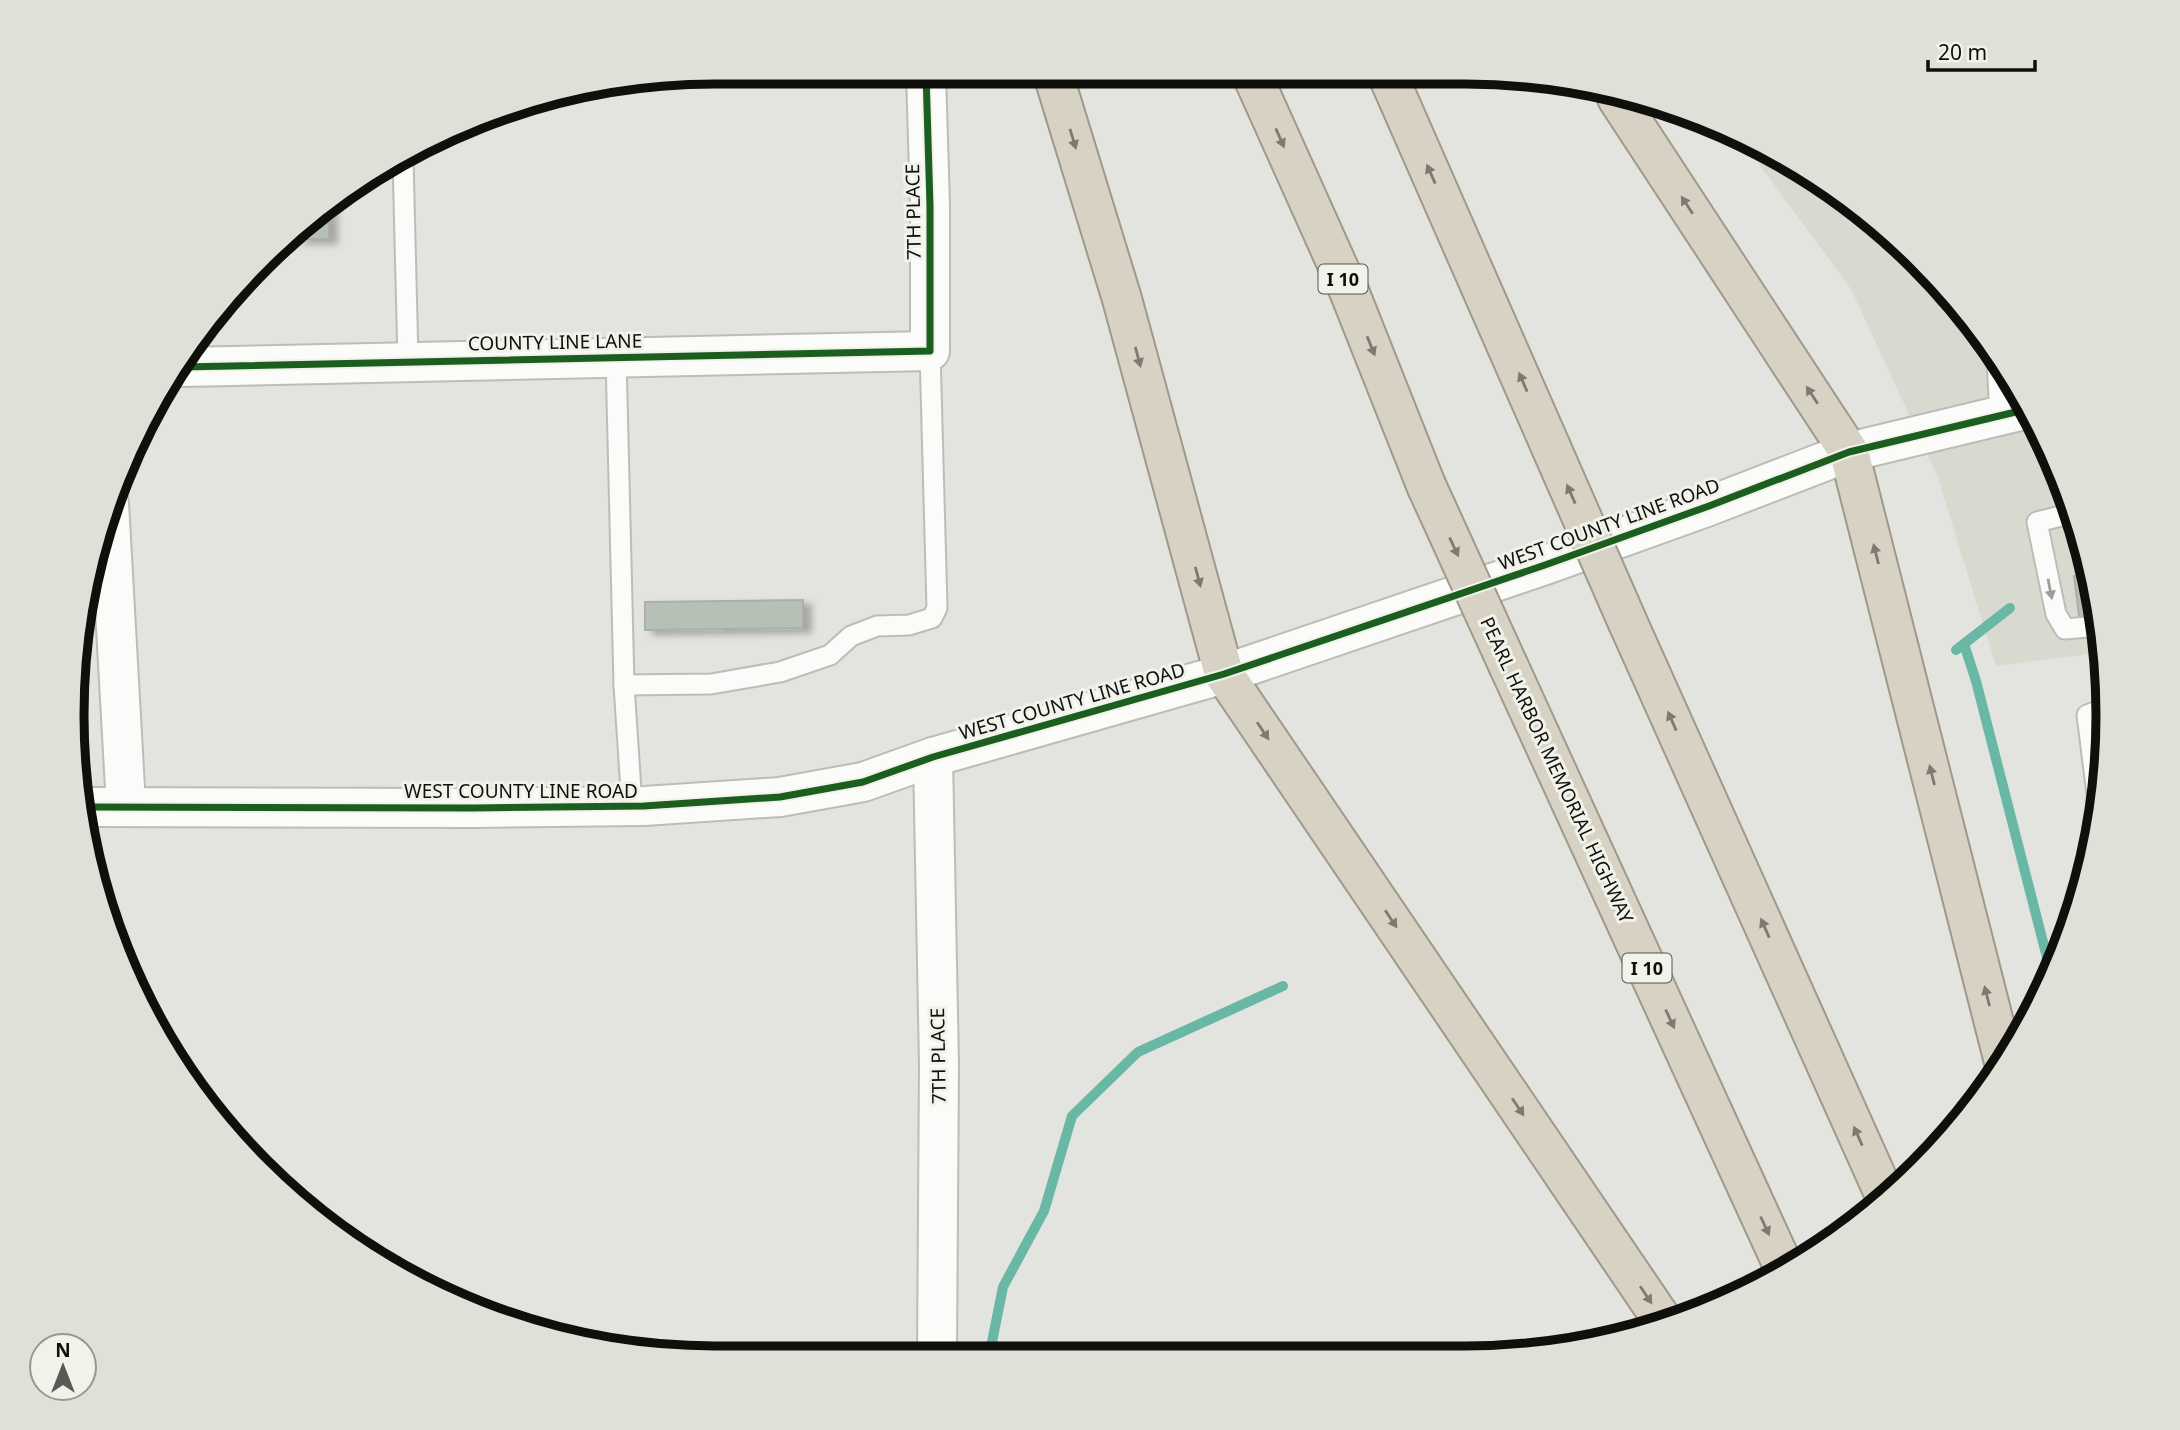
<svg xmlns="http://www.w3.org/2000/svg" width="2180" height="1430" viewBox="0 0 2180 1430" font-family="'Noto Sans',sans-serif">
	<defs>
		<filter id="shadow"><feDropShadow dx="8" dy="4.5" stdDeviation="3.5" flood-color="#0004"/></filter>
	</defs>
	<rect width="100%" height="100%" fill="#e3e3df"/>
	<polygon fill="#d8dacf" points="1737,134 1749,138 1889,231 1975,323 2042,430 2086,548 2104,652 1996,666 1937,475 1851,289"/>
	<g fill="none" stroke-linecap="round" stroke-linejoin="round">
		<g stroke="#69b8a6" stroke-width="10">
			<polyline points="1964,644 1976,681 2051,973"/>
			<polyline points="1956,650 2010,608"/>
			<polyline points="982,1354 990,1352 1003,1287 1044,1211 1072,1116 1138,1052 1283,986"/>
		</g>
	</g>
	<g fill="#b5c1b4" stroke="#adaeab" stroke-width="2" filter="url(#shadow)">
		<polygon points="329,207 329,239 294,239"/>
		<polygon points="2091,575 2098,621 2080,623 2074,576"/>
		<polygon points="803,600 803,628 645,630 645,602"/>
	</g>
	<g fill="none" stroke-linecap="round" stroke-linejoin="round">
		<defs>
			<g id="service">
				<polyline points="403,158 408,361"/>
				<polyline points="616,357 624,685 711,684 780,672 830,655 851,636 877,626 909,625 932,618 937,608 930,351"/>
				<polyline points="1997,359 2000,416"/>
				<polyline points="2073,513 2037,522 2056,614 2065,629 2099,626"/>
				<polyline points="624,685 632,806"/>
				<polyline points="2098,802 2087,715 2106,708"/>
			</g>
			<g id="minor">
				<polyline points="182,367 930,351 930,206 926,73"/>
				<polyline points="109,503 126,806"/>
				<polyline points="86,807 473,808 644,806 780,797 863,782 933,757"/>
			</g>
			<polyline id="tertiary" points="937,1354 939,1065 933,757 1224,674 1545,565 1709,506 1849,452 2028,409"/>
			<g id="motorway">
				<polyline points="1053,74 1122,299 1224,674 1665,1324"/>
				<polyline points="1252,75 1349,291 1426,485"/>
				<polyline points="1388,76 1550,445"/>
				<polyline points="1617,98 1849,452 2004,1062"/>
				<polyline points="1628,623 1886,1198"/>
				<polyline points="1509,667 1785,1270"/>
			</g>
		</defs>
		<use href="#service" stroke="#bcbcb9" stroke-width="23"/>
		<use href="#minor" stroke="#bcbcb9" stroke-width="42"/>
		<use href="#tertiary" stroke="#bcbcb9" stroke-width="42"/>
		<use href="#motorway" stroke="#9f9988" stroke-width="42"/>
		<use href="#service" stroke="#fbfbfa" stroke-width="19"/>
		<use href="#minor" stroke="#fbfbfa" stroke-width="38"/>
		<use href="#tertiary" stroke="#fbfbfa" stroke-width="38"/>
		<use href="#motorway" stroke="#d7d2c3" stroke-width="38"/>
		<defs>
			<g id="motorway-bridge">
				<polyline points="1550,445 1628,623"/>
				<polyline points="1426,485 1509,667"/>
			</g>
		</defs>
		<use href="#motorway-bridge" stroke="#9f9988" stroke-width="42" stroke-linecap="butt"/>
		<use href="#motorway-bridge" stroke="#d7d2c3" stroke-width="38"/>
		<defs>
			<g id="cycleway">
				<polyline points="182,367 930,351 930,206 926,73"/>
				<polyline points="86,807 473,808 644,806 780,797 863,782 933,757 1224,674 1545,565 1709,506 1849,452 2028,409"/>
			</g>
		</defs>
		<use href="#cycleway" stroke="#f1f3ea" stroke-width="11"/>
		<use href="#cycleway" stroke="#1b5e20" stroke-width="7"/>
	</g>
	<defs><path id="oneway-solid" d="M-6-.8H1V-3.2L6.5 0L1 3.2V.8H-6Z" transform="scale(1.75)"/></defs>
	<g fill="#7d7a71">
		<use href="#oneway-solid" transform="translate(1280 138) rotate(66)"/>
		<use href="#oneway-solid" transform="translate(1073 139) rotate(73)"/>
		<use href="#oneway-solid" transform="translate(1431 174) rotate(-114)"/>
		<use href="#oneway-solid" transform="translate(1687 205) rotate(-123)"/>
		<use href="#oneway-solid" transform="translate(1371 346) rotate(68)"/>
		<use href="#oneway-solid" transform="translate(1138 357) rotate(75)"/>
		<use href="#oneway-solid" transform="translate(1523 382) rotate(-113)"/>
		<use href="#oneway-solid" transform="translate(1812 395) rotate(-123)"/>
		<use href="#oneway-solid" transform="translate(1571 494) rotate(-114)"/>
		<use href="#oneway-solid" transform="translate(1454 547) rotate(65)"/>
		<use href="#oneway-solid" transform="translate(1876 554) rotate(-104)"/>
		<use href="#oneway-solid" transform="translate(1198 577) rotate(75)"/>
		<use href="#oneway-solid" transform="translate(1672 721) rotate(-114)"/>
		<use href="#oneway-solid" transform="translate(1263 731) rotate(56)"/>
		<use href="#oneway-solid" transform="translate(1932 775) rotate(-104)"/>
		<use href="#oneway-solid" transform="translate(1391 919) rotate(56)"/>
		<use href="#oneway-solid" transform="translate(1765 928) rotate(-114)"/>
		<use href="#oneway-solid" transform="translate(1987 996) rotate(-104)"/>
		<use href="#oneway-solid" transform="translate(1670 1019) rotate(65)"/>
		<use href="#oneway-solid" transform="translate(1518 1107) rotate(56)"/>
		<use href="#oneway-solid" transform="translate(1858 1136) rotate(-114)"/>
		<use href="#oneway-solid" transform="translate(1765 1226) rotate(65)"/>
		<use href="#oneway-solid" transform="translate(1646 1295) rotate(56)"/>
	</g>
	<use fill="#9d9d9b" href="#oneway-solid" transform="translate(2050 589) rotate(79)"/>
	<g text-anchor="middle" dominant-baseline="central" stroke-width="6" stroke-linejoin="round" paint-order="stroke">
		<g fill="#f1f3ea" stroke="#53534f" stroke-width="2">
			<rect x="1318.5" y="264.5" width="49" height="29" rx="5"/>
			<rect x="1622.5" y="953.5" width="49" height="29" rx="5"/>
		</g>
		<g font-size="18" font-weight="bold" fill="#0f0f0c">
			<text x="1343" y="279">I 10</text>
			<text x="1647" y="968">I 10</text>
		</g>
		<g font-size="19" fill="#0f0f0c" stroke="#f1f3ea">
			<text transform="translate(913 212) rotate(-91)">7TH PLACE</text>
			<text transform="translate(555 342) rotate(-1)">COUNTY LINE LANE</text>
			<text transform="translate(1609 524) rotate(-20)">WEST COUNTY LINE ROAD</text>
			<text transform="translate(1072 701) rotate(-16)">WEST COUNTY LINE ROAD</text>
			<text transform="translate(1557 770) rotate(65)">PEARL HARBOR MEMORIAL HIGHWAY</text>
			<text x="521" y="791">WEST COUNTY LINE ROAD</text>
			<text transform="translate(938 1056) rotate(-91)">7TH PLACE</text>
		</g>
	</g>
	<path d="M0 0H2180V1430H0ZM715 84H1465A631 631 0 0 1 2096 715V715A631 631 0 0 1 1465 1346H715A631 631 0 0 1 84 715V715A631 631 0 0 1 715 84Z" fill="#dfe1d8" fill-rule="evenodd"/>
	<path fill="none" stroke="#0f0f0c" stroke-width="9" d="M715 84H1465A631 631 0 0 1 2096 715V715A631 631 0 0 1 1465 1346H715A631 631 0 0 1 84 715V715A631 631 0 0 1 715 84Z"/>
	<g transform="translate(63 1367)"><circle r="33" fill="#f1f3ea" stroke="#979891" stroke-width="2"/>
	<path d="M0-5L12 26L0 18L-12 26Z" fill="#595956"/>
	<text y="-10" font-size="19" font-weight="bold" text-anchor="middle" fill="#0f0f0c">N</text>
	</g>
	<path d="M1928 60v10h107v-10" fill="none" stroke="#0f0f0c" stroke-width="3.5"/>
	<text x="1938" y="60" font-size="21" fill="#0f0f0c" stroke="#f1f3ea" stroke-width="5" paint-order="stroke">20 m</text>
</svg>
